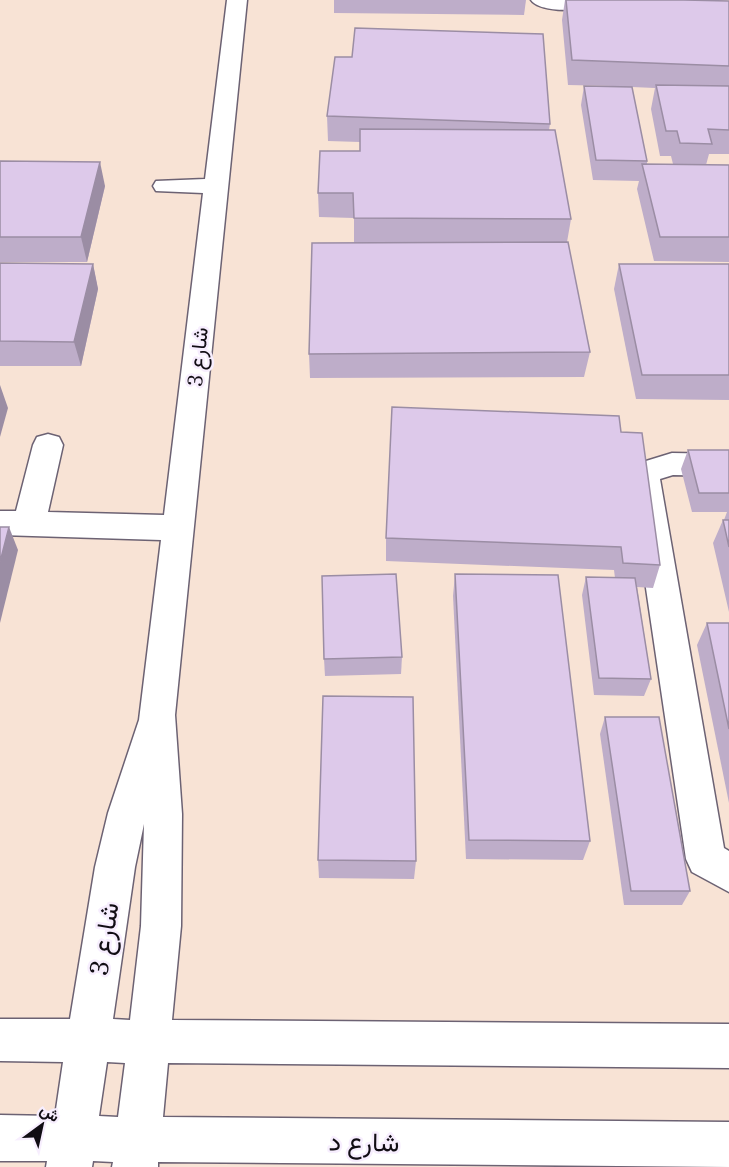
<svg xmlns="http://www.w3.org/2000/svg" width="729" height="1167" viewBox="0 0 729 1167" font-family="'IBM Plex Serif',Vazirmatn,serif">
	<rect width="100%" height="100%" fill="#f7eefe"/>
	<rect fill="#f8e3d5" x="0" y="0" width="729" height="1167"/>
	<g fill="none" stroke-linecap="round" stroke-linejoin="round">
		<defs>
			<g id="minor">
				<path d="M 227,0 L 247,0 L 175,715 L 182,814 L 181,926 L 172,1020 L 729,1024 L 729,1068 L 168,1063 L 163,1117 L 729,1122 L 729,1167 L 158,1162 L 158,1167 L 112,1167 L 113,1162 L 93,1161 L 92,1167 L 46,1167 L 47,1161 L 0,1161 L 0,1115 L 55,1116 L 63,1062 L 0,1061 L 0,1019 L 70,1019 L 95,867 L 108,813 L 139,720 L 161,540 L 0,535 L 0,511 L 16,511 L 33,445 L 37,437 L 48,434 L 59,437 L 63,445 L 48,512 L 164,515 L 203,193 L 156,191 L 153,186 L 156,181 L 205,179 ZM 144,824 L 141,926 L 130,1020 L 113,1019 L 135,867 ZM 107,1062 L 125,1063 L 118,1117 L 99,1116 Z"/>
				<path d="M 531,0 L 617,0 L 619,3 L 616,7 L 609,9 C 591,9 541,15 531,0 Z"/>
				<polygon points="672,453 729,454 729,476 673,475 660,479 724,848 729,851 729,892 692,872 686,859 629,473 633,465"/>
			</g>
		</defs>
		<use href="#minor" stroke="#6c6273" stroke-width="3"/>
		<use href="#minor" fill="#fff" fill-rule="evenodd"/>
	</g>
	<g fill="#beadc9" fill-rule="evenodd">
		<polygon points="334,0 526,0 524,15 334,13"/>
		<path d="M 565,0 L 685,0 L 729,1 L 729,154 L 709,154 L 706,165 L 729,165 L 729,262 L 654,261 L 637,189 L 639,181 L 593,180 L 581,105 L 584,86 L 613,86 L 568,85 L 562,20 ZM 632,87 L 655,88 L 651,109 L 660,156 L 671,156 L 673,164 L 647,164 L 647,161 Z"/>
		<polygon points="327,116 550,124 549,130 571,219 567,242 590,352 584,377 310,378 309,354 354,243 354,218 319,217 318,193 360,151 360,142 328,141"/>
		<polygon points="0,161 105,186 87,262 0,262"/>
		<polygon points="0,263 93,264 98,289 81,366 0,366"/>
		<polygon points="619,264 729,264 729,400 636,399 614,289"/>
		<polygon points="621,432 660,565 653,588 637,587 651,679 644,696 594,695 582,595 586,577 615,578 614,570 386,561 386,538"/>
		<polygon points="688,450 729,450 729,612 713,543 723,520 724,520 727,512 692,512 681,469"/>
		<polygon points="455,574 590,841 583,860 466,859 453,596"/>
		<polygon points="707,623 729,623 729,803 697,645"/>
		<polygon points="402,657 401,674 325,676 324,659"/>
		<polygon points="605,717 690,891 682,905 624,905 600,734"/>
		<polygon points="318,860 416,861 414,879 319,878"/>
	</g>
	<g fill="#9b8da4">
		<polygon points="100,162 105,186 87,262 81,237"/>
		<polygon points="93,264 98,289 81,366 74,342"/>
		<polygon points="0,385 8,408 0,437"/>
		<polygon points="9,527 18,550 0,623 0,562"/>
	</g>
	<g fill="#ddc9ea" stroke="#9b8da4" stroke-width="1.5">
		<polygon points="566,0 684,0 729,1 729,66 572,60"/>
		<polygon points="355,28 543,34 550,124 327,116 335,57 352,57"/>
		<polygon points="656,85 729,86 729,130 708,129 712,144 680,143 677,131 666,131"/>
		<polygon points="584,86 632,87 647,161 596,160"/>
		<polygon points="360,129 555,130 571,219 354,218 353,193 318,193 320,151 360,151"/>
		<polygon points="0,161 100,162 81,237 0,237"/>
		<polygon points="642,164 729,165 729,237 660,237"/>
		<polygon points="568,242 590,352 309,354 312,243"/>
		<polygon points="0,263 93,264 74,342 0,341"/>
		<polygon points="619,264 729,264 729,375 642,375"/>
		<polygon points="392,407 619,416 621,432 642,433 660,565 623,563 621,547 386,538"/>
		<polygon points="688,450 729,450 729,493 699,493"/>
		<polygon points="723,520 729,520 729,547"/>
		<polygon points="0,527 9,527 0,562"/>
		<polygon points="396,574 402,657 324,659 322,576"/>
		<polygon points="455,574 558,575 590,841 469,840"/>
		<polygon points="586,577 635,578 651,679 599,678"/>
		<polygon points="707,623 729,623 729,729"/>
		<polygon points="323,696 413,697 416,861 318,860"/>
		<polygon points="605,717 659,717 690,891 631,891"/>
	</g>
	<g text-anchor="middle" dominant-baseline="central" stroke-width="5" stroke-linejoin="round" paint-order="stroke">
		<g font-size="21" fill="#110d14" stroke="#f7eefe">
			<text transform="translate(197 357) rotate(-84)">شارع 3</text>
		</g>
		<g font-size="26" fill="#110d14" stroke="#f7eefe">
			<text transform="translate(103 939) rotate(-81)">شارع 3</text>
			<text transform="translate(364 1141) rotate(1)">شارع د</text>
		</g>
	</g>
	<g transform="translate(42 1125) rotate(33)" stroke="#f7eefe" stroke-width="4.5" paint-order="stroke">
	<path d="M0-4.5L10 22L0 15L-10 22Z" fill="#110d14"/>
	<text y="-9" font-size="16" font-weight="bold" text-anchor="middle" fill="#110d14">ش</text>
	</g>
</svg>
